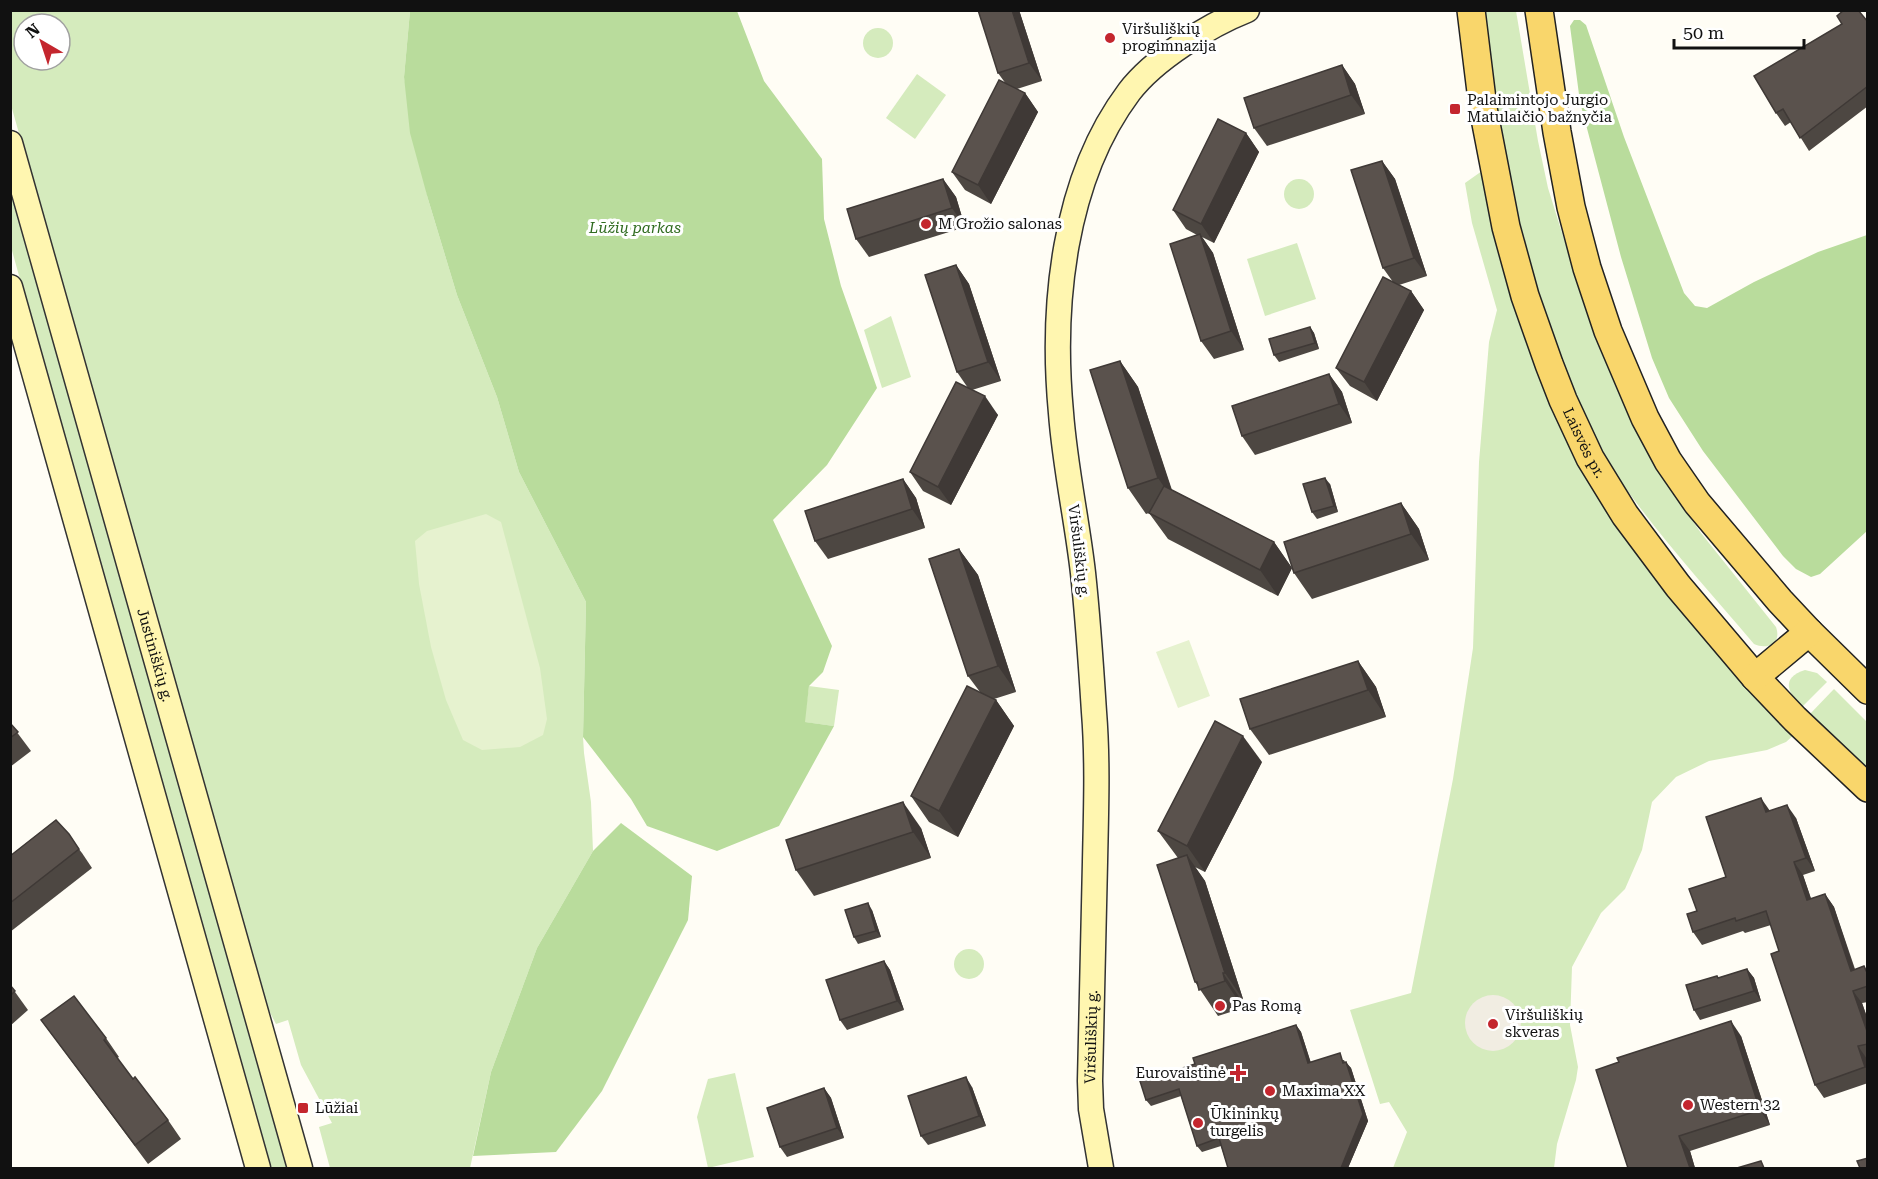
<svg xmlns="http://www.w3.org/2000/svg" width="1878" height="1179" viewBox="0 0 1878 1179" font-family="'Roboto Serif',serif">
	<rect width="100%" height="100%" fill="#fffdf5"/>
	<g fill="#d5ebbd" fill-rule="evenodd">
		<path d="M 1486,10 L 1516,11 L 1538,141 L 1548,188 L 1587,313 L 1626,404 L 1683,507 L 1701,533 L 1776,627 C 1782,644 1767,650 1754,644 C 1699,579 1641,517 1596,444 C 1583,423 1571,389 1562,365 C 1530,278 1509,188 1496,96 C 1492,69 1485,38 1486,10 Z"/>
		<path d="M 10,11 L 410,11 L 404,77 L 428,199 L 457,295 L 497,397 L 519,472 L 586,602 L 583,737 L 584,753 L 591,802 L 593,851 L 537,948 L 491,1072 L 470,1168 L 330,1168 L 319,1127 L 332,1123 L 301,1065 L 288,1020 L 276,1024 L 262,997 L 11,105 ZM 24,24 L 60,24 L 60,60 L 24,60 Z"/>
		<circle cx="878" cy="43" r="15"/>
		<polygon points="917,74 946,95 915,139 886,118"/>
		<polygon points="1482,171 1543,383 1797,732 1786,742 1767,750 1709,761 1676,777 1652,802 1642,850 1625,889 1601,913 1572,967 1570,1025 1578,1067 1576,1080 1557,1144 1554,1168 1393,1168 1407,1132 1389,1102 1380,1104 1350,1010 1411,993 1453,779 1473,648 1479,462 1489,342 1497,310 1472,223 1465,183"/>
		<circle cx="1299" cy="194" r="15"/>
		<polygon points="10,182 289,1168 269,1168 11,247"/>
		<polygon points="1297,243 1316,299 1265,316 1247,259"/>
		<polygon points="891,316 911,377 882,388 864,330"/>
		<path d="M 1805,670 L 1817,673 L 1827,682 L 1802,707 C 1788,693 1780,678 1805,670 Z"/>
		<polygon points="809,686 839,690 834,726 804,722"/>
		<polygon points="1834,689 1867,722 1867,772 1809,715"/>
		<circle cx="969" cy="964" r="15"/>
		<polygon points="735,1073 754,1157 708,1168 697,1117 708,1079"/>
	</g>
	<g fill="#b9dc9c">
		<polygon points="410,11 737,11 764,81 822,159 824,219 841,286 877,388 827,465 773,520 832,646 823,672 809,686 805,722 834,726 779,826 717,851 647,826 631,799 583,737 586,602 519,472 497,397 457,295 428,199 410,133 404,77"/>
		<polygon points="1574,20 1580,20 1586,25 1624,137 1684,293 1695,306 1707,308 1754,282 1818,252 1867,235 1867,531 1820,574 1811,577 1796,569 1783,556 1703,451 1669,398 1652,358 1621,257 1580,102 1570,26"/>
		<polygon points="621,823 692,876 688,920 602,1091 556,1152 473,1156 491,1072 537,948 593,851"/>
	</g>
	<g fill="#e6f2cf">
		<polygon points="486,514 501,522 540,668 547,719 543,735 520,747 482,750 463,740 446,700 431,647 419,584 415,541 427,531"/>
		<polygon points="1189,640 1210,696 1178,708 1156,652"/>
	</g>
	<circle fill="#f1ede2" cx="1493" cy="1023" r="28"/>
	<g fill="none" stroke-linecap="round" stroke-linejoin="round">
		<defs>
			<g id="secondary">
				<path id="s1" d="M 10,143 L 300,1168"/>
				<polyline points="10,287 258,1168"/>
				<path id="s2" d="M 1101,1168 L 1091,1109 L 1090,1081 C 1092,1008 1094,935 1095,862 C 1096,812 1098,762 1094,712 C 1091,665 1088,619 1083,573 C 1077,520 1065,467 1061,413 C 1051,307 1063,180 1129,92 C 1154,59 1209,25 1247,10"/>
			</g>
			<g id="primary">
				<path id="s3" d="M 1471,10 L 1483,108 L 1506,227 L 1525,296 L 1549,364 L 1563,400 L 1590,458 L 1625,515 L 1678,586 L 1755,677 L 1795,719 L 1868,788"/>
				<polyline points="1539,10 1557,132 1571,207 1587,268 1608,331 1645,418 1668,461 1697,503 1780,601 1809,632 1868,690"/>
				<polyline points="1755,677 1809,632"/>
			</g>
		</defs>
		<use href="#secondary" stroke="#333" stroke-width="27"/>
		<use href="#primary" stroke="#222" stroke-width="30"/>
		<use href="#secondary" stroke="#fff6b0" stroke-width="24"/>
		<use href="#primary" stroke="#f9d66b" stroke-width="27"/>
	</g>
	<g fill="#4d4742">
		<polygon points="1019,10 1042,81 1017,89 1025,93 1038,112 991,204 965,190 952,172 1006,84 998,73"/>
		<polygon points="1868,22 1868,106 1809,151 1791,122 1785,126 1776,113"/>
		<polygon points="1342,65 1355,84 1365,114 1267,146 1254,128"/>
		<polygon points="1246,133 1259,152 1214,243 1202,237 1213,253 1244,350 1214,359 1201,341 1197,235 1186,229 1173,210"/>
		<polygon points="1382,161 1395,179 1427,276 1399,285 1411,291 1424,310 1377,401 1350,386 1336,368 1393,282 1383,268"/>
		<polygon points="943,179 956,197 965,227 869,257 856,239"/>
		<polygon points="956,265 969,284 1001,381 972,390 998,415 951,505 923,491 910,472 968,388 957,372"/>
		<polygon points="1310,327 1314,333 1319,349 1279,362 1274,355"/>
		<polygon points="1120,361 1138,387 1172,490 1274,542 1292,568 1401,503 1419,529 1429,560 1312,599 1294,573 1292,568 1278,596 1168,539 1149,513 1146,514 1128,488"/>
		<polygon points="1329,374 1342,392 1352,423 1255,455 1242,436"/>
		<polygon points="903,479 916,498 925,528 828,559 815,541"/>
		<polygon points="1330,484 1338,512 1317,519 1312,512"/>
		<polygon points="959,549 978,575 1016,692 994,699 996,700 1014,726 958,837 929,822 911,796 980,692 968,676"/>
		<polygon points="1358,661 1376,687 1386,717 1269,755 1250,729"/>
		<polygon points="10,723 31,751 10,767"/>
		<polygon points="1262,762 1205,872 1195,867 1205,881 1243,999 1241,1000 1243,1008 1218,1016 1195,982 1178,858 1158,831"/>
		<polygon points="1770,811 1796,818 1815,871 1803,875 1811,899 1825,894 1834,907 1855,969 1868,970 1868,1002 1862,1003 1868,1020 1868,1083 1824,1098 1815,1085 1779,951 1771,925 1745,933 1743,931 1702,945 1693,932 1697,911 1726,877"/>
		<polygon points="56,820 82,853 92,868 10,932 10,856"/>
		<polygon points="921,828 931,858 814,896 796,870"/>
		<polygon points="872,910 881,937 858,944 854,937"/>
		<polygon points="884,961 890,970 904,1010 847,1030 840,1020"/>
		<polygon points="1747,969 1754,978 1761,1001 1700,1020 1694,1010 1717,976 1718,978"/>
		<polygon points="10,985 28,1010 10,1026"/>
		<polygon points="41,1020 106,1038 119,1057 117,1058 133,1079 168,1120 181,1139 148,1164"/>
		<polygon points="1296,1025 1301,1032 1311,1063 1344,1060 1345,1062 1351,1068 1368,1121 1348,1168 1228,1168 1221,1146 1202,1152 1197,1146 1181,1096 1151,1106 1146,1100 1160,1071 1162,1074 1195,1064"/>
		<polygon points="1741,1036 1770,1125 1690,1151 1695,1168 1628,1168"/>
		<polygon points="972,1087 986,1126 928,1145 921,1136"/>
		<polygon points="824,1088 831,1098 844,1138 787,1157 780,1147"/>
	</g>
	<g fill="#3f3936">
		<polygon points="1012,10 1019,10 1042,81 1029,63"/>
		<polygon points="1342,65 1355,84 1365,114 1351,95"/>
		<polygon points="1025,93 1038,112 991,204 978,185"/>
		<polygon points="1246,133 1259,152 1214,243 1201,224"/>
		<polygon points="1382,161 1395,179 1427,276 1414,258"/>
		<polygon points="943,179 956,197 965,227 952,208"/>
		<polygon points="1200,234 1213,253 1244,350 1231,331"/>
		<polygon points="956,265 969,284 1001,381 988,362"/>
		<polygon points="1411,291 1424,310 1377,401 1364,382"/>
		<polygon points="1310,327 1314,333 1319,349 1315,343"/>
		<polygon points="1120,361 1138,387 1176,504 1158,478"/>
		<polygon points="1329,374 1342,392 1352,423 1339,404"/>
		<polygon points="985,396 998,415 951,505 938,487"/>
		<polygon points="1325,478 1330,484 1338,512 1334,506"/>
		<polygon points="903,479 916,498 925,528 912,509"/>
		<polygon points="1401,503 1419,529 1429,560 1411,534"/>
		<polygon points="1274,542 1292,568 1278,596 1260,570"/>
		<polygon points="959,549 978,575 1016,692 998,666"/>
		<polygon points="1358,661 1376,687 1386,717 1368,690"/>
		<polygon points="996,700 1014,726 958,837 939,811"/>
		<polygon points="1243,736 1262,762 1205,872 1187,846"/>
		<polygon points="1761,798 1770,811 1766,812"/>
		<polygon points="903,802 921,828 931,858 913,832"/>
		<polygon points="1787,805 1796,818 1815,871 1806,858"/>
		<polygon points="1187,855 1205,881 1243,999 1225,973"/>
		<polygon points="1794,862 1803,875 1816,913 1807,900"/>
		<polygon points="1825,894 1834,907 1859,984 1851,971"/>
		<polygon points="868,903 872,910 881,937 876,931"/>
		<polygon points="884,961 890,970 904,1010 897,1001"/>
		<polygon points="1747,969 1754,978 1761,1001 1754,991"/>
		<polygon points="1223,973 1241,1000 1243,1008 1225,981"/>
		<polygon points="1853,991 1862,1003 1868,1020 1868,1034"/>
		<polygon points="1731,1021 1741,1036 1770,1125 1760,1110"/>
		<polygon points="1296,1025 1301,1032 1313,1070 1308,1063"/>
		<polygon points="1858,1046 1867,1059 1868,1070 1865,1067"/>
		<polygon points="1346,1062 1351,1068 1368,1121 1348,1168 1341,1168"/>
		<polygon points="966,1077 972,1087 986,1126 979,1116"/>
		<polygon points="824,1088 831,1098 844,1138 837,1128"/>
		<polygon points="1679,1136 1690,1151 1695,1168 1690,1168"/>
	</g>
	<g fill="#5a524d" stroke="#3f3936" stroke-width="1.5">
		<polygon points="978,10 1012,10 1029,63 998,73"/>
		<polygon points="1844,10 1858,10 1868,22 1868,86 1800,138 1783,109 1776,113 1754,76 1842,24 1837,16"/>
		<polygon points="1342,65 1351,95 1254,128 1244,98"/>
		<polygon points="999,80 1025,93 978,185 952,172"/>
		<polygon points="1218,119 1246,133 1201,224 1173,210"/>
		<polygon points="1382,161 1414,258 1383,268 1351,170"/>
		<polygon points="943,179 952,208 856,239 847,209"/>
		<polygon points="1200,234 1231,331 1201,341 1170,244"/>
		<polygon points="956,265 988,362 957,372 925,275"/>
		<polygon points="1383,277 1411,291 1364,382 1336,368"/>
		<polygon points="1310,327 1315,343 1274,355 1269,339"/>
		<polygon points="1120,361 1158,478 1128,488 1090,370"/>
		<polygon points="1329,374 1339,404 1242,436 1232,406"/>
		<polygon points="956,382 985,396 938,487 910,472"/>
		<polygon points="1325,478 1334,506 1312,512 1303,484"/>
		<polygon points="903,479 912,509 815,541 805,511"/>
		<polygon points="1164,486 1274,542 1260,570 1149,513"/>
		<polygon points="1401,503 1411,534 1294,573 1284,542"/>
		<polygon points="959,549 998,666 968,676 929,559"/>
		<polygon points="1358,661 1368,690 1250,729 1240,699"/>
		<polygon points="967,686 996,700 939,811 911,796"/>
		<polygon points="1215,721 1243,736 1187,846 1158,831"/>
		<polygon points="10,723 18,732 10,738"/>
		<polygon points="1761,798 1766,812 1787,805 1806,858 1794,862 1807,900 1825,894 1851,971 1864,966 1868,975 1868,986 1853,991 1868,1034 1868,1044 1858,1046 1865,1067 1815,1085 1771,954 1779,951 1766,911 1736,921 1735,918 1693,932 1687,914 1697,911 1689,889 1726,877 1706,817"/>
		<polygon points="903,802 913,832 796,870 786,840"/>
		<polygon points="56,820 69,834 79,849 10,903 10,856"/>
		<polygon points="1187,855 1225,973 1223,973 1225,981 1199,990 1197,982 1195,982 1157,865"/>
		<polygon points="868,903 876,931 854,937 845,910"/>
		<polygon points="884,961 897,1001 840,1020 826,980"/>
		<polygon points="1747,969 1754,991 1694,1010 1686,985 1717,976 1718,978"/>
		<polygon points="10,985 15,991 10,996"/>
		<polygon points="74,996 106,1038 104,1040 133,1079 135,1077 168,1120 135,1145 41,1020"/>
		<polygon points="1731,1021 1760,1110 1679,1136 1690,1168 1628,1168 1596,1070 1619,1062 1617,1058"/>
		<polygon points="1296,1025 1308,1063 1340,1053 1343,1063 1346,1062 1363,1114 1341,1168 1228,1168 1219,1138 1197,1146 1179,1089 1146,1100 1139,1078 1160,1071 1161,1075 1195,1064 1193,1058"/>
		<polygon points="966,1077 979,1116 921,1136 908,1096"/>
		<polygon points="824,1088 837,1128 780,1147 767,1108"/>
		<polygon points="1868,1158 1868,1168 1860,1168 1857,1161"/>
		<polygon points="1761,1161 1764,1168 1737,1168"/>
	</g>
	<g fill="#c4262e" stroke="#fff" stroke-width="2">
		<circle cx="1110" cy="38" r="6"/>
		<rect x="1449" y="103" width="12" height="12" rx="3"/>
		<circle cx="926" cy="224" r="6"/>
		<circle cx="1220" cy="1006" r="6"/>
		<circle cx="1493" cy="1024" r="6"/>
		<path d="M1235 1064h6v6h6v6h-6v6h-6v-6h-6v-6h6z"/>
		<circle cx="1270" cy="1091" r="6"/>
		<circle cx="1688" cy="1105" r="6"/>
		<rect x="297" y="1102" width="12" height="12" rx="3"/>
		<circle cx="1198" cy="1123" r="6"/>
	</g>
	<g text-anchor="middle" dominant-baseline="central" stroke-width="6" stroke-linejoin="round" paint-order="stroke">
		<g font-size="15" fill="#111" stroke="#fff" text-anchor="start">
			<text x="1122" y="29">Viršuliškių<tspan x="1122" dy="17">progimnazija</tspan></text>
			<text x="1467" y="100">Palaimintojo Jurgio<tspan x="1467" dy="17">Matulaičio bažnyčia</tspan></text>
			<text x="938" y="224">M Grožio salonas</text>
			<text x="1232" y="1006">Pas Romą</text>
			<text x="1505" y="1015">Viršuliškių<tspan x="1505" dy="17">skveras</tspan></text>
			<text x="1226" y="1073" text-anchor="end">Eurovaistinė</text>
			<text x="1282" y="1091">Maxima XX</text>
			<text x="1700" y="1105">Western 32</text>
			<text x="315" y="1108">Lūžiai</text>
			<text x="1210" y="1114">Ūkininkų<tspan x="1210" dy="17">turgelis</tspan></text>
		</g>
		<g font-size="15" font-style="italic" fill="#2f6b1f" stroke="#fff">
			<text x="635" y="228">Lūžių parkas</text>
		</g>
		<g font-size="15" fill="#111" stroke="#fff">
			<text stroke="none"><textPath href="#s3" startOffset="450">Laisvės pr.</textPath></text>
			<text transform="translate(1079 551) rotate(83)">Viršuliškių g.</text>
			<text stroke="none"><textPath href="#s1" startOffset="532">Justiniškių g.</textPath></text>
			<text stroke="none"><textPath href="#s2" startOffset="132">Viršuliškių g.</textPath></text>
		</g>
	</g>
	<rect width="1878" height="1179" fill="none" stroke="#111111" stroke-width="24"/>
	<g transform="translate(42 42) rotate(321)"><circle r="28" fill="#ffffff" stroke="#a0a0a0" stroke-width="1.5"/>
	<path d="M0-4.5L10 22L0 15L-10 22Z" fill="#c4262e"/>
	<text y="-9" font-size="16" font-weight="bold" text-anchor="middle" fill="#111111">N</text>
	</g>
	<path d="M1674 39v9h130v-9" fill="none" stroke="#111111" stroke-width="3"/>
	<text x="1683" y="39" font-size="18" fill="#111111" stroke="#ffffff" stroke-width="4.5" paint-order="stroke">50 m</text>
</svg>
